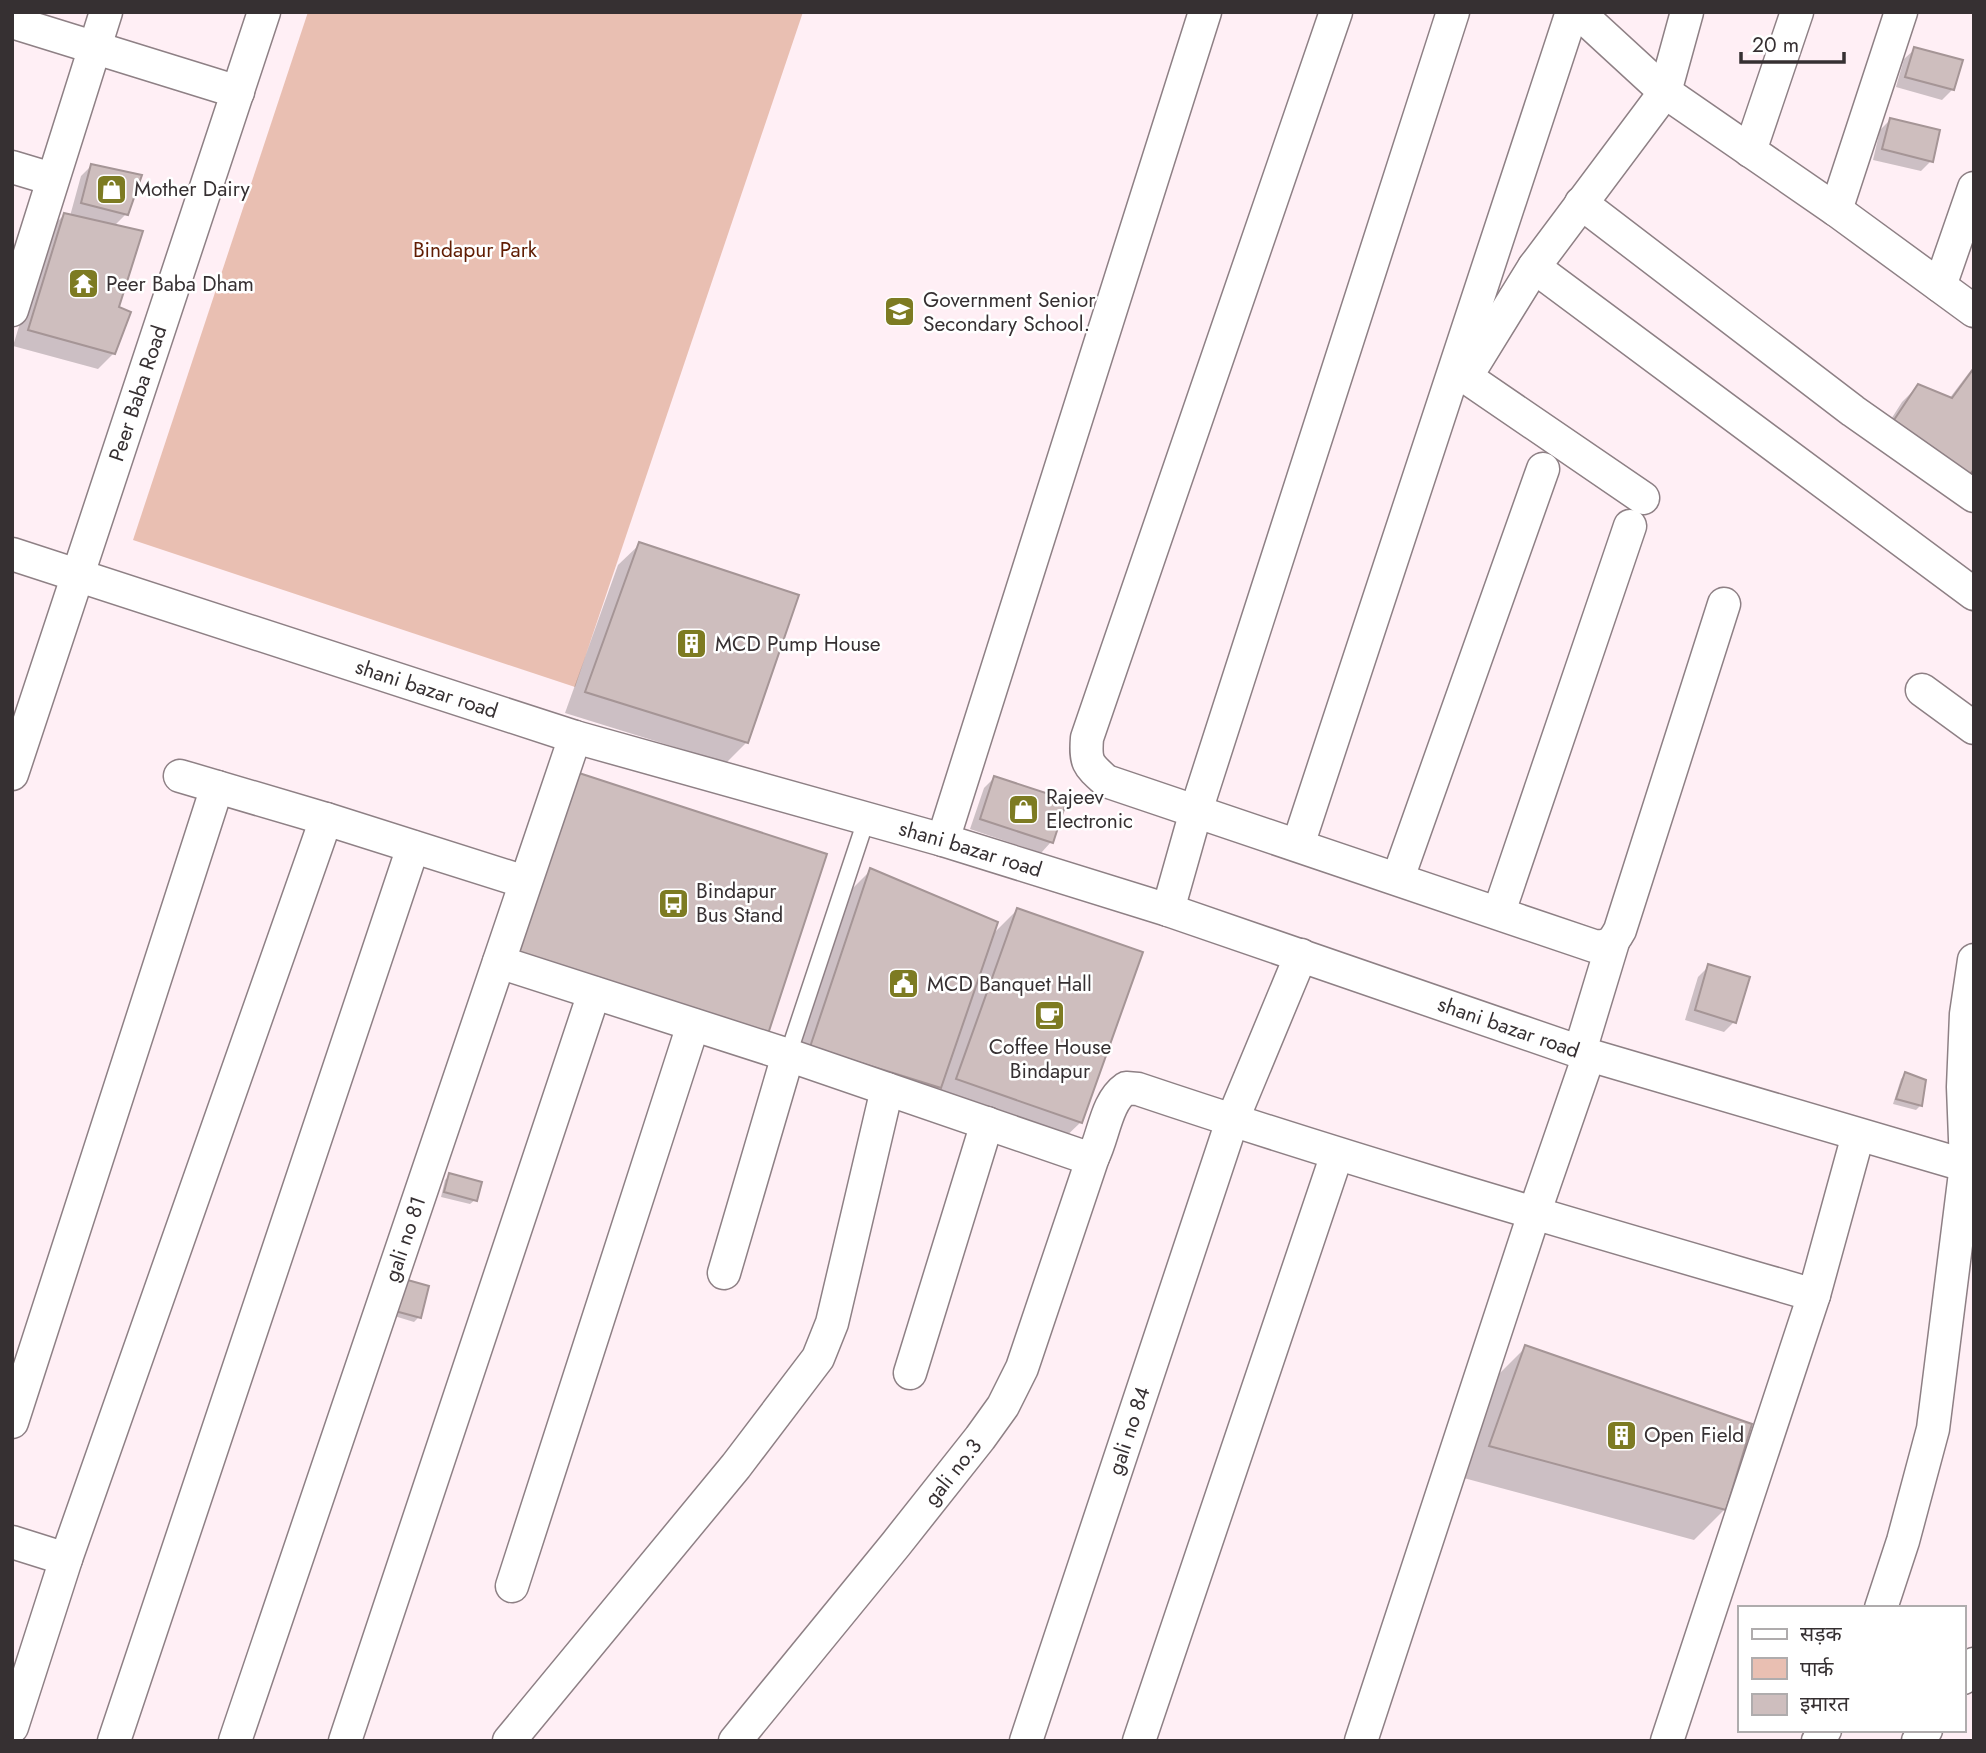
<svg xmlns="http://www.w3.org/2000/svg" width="1986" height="1753" viewBox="0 0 1986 1753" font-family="Jost,'Noto Sans Devanagari',sans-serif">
	<rect width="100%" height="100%" fill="#ffeff5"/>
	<polygon fill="#e9bfb2" points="308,12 803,12 575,687 133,540"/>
	<g fill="#0003">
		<polygon points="1915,49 1953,89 1942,100 1896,87 1904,59"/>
		<polygon points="1890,120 1931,161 1921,171 1873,160 1880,130"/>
		<polygon points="91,166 126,214 114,226 116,308 114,353 98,369 13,346 48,231 64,215 70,216 81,176"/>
		<polygon points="1974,366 1974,467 1950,493 1874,446 1902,402 1918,386 1949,399"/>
		<polygon points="640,544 747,742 726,763 565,713 618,565"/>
		<polygon points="994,778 1051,842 1041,853 970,829 984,788"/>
		<polygon points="871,870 991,936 1017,910 1081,1122 1059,1143 936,1100 942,1085 918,1108 790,1068 850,891"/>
		<polygon points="1709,966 1734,1022 1724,1032 1685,1020 1698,977"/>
		<polygon points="1905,1074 1921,1105 1916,1110 1893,1104 1901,1079"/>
		<polygon points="450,1175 475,1200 470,1204 441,1197 445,1180"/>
		<polygon points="400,1285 419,1317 414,1322 391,1315"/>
		<polygon points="1526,1347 1725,1509 1694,1540 1460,1477 1495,1378"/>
	</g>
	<g fill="#cebebe" stroke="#a59596" stroke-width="2">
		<polygon points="1914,47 1963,60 1954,90 1905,77"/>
		<polygon points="1890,118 1940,130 1933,162 1882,149"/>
		<polygon points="91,164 142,175 128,215 81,203"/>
		<polygon points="64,213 143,231 119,307 131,312 115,354 28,330"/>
		<polygon points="1974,368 1974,469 1967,478 1888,429 1918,384 1952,398"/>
		<polygon points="639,542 799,595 748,743 585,692"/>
		<polygon points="579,773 827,854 768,1034 519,952"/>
		<polygon points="994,776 1067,800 1053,843 980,819"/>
		<polygon points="870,868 998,922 941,1088 810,1047"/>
		<polygon points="1017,908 1143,952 1082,1123 956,1079"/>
		<polygon points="1708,964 1750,977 1736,1023 1695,1010"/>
		<polygon points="1905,1072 1926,1080 1922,1106 1896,1099"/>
		<polygon points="449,1173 482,1182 477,1201 444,1192"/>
		<polygon points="404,1279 429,1286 421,1318 395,1311"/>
		<polygon points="1525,1345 1752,1424 1726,1510 1489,1446"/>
	</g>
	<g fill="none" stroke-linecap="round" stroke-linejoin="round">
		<defs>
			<polyline id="lane" points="788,1055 867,817"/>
			<g id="street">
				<path d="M 1336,12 L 1087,738 C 1085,763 1088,765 1106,781 L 1594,946 C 1609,947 1613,943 1620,930 L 1724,604"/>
				<polyline points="1578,12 1665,92 1836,210 1974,311"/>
				<polyline points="12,22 238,92"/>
				<polyline points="1750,151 1797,12"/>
				<polyline points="12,167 52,179"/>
				<polyline points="1581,203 1853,411 1974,496"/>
				<polyline points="1836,210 1901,12"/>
				<polyline points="1534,267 1974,594"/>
				<polyline points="1940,286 1974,188"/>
				<polyline points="12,310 106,12"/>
				<polyline points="1643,498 1466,377 1534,267 1665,92 1687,12"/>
				<path id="s1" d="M 12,554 L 575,737 L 943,840 L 1168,910 L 1589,1055 L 1974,1168"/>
				<polyline points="1922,690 1974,728"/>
				<path id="s2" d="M 12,774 L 264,12"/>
				<polyline points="180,776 326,819"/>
				<polyline points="943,840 1205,12"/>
				<polyline points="1298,845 1572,12"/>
				<polyline points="1398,878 1543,469"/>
				<polyline points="1168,910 1196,811 1453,12"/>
				<polyline points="1499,912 1630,526"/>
				<path d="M 499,962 L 788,1055 L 1085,1157 L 1093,1157 C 1104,1135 1106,1102 1126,1088 L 1138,1089 C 1361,1164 1588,1229 1814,1295"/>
				<polyline points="1580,1051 1613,942"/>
				<polyline points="724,1273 788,1055"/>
				<polyline points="910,1373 987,1123"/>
				<polyline points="12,1422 217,787"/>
				<polyline points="12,1542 66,1559"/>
				<polyline points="512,1586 693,1025"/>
				<polyline points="1881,1608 1903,1541 1933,1429 1966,1165 1963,1087 1966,1014 1974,960"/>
				<polyline points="1963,1678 1974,1664"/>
				<polyline points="12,1727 66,1559 326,819 525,882"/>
				<polyline points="114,1741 413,847"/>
				<path id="s3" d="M 235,1741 L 575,737"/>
				<polyline points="345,1741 594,993"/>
				<polyline points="509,1741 736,1466 818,1358 832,1323 887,1089"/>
				<path id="s4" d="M 735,1741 L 896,1544 L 980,1438 L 1003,1406 L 1022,1368 L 1093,1157"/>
				<path id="s5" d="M 1026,1741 L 1232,1121 L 1301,955"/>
				<polyline points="1139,1741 1337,1154"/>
				<polyline points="1361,1741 1534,1214 1589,1055"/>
				<polyline points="1667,1741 1814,1295 1858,1135"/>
				<polyline points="1818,1741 1825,1730"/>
				<polyline points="1918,1741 1926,1730"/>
			</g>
		</defs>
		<use href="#lane" stroke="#8e8085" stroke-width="19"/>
		<use href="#street" stroke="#8e8085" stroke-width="35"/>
		<use href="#lane" stroke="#fff" stroke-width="16"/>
		<use href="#street" stroke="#fff" stroke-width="32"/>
	</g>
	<defs>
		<symbol id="shop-square" viewBox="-11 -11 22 22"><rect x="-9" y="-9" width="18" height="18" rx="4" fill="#7d7b22" stroke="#fff"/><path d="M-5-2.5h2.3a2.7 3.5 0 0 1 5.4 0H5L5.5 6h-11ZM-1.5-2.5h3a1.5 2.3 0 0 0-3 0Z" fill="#fff"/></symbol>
		<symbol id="temple-square" viewBox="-11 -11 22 22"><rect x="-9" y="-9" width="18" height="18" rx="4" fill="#7d7b22" stroke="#fff"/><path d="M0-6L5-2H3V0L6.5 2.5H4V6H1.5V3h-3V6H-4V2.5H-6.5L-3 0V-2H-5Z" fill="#fff"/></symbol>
		<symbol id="school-square" viewBox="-11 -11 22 22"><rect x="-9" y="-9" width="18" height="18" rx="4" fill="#7d7b22" stroke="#fff"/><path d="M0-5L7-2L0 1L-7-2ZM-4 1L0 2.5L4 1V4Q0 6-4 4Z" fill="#fff"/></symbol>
		<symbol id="building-square" viewBox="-11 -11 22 22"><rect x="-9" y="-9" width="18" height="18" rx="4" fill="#7d7b22" stroke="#fff"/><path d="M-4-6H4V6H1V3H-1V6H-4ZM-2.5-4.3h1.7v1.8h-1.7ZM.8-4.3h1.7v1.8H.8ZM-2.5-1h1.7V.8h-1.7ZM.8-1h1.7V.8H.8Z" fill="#fff"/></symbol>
		<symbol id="bus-square" viewBox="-11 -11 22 22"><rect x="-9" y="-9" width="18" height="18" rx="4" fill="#7d7b22" stroke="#fff"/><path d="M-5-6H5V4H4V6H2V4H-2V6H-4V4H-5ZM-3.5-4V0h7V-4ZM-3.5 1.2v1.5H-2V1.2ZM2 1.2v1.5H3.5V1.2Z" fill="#fff"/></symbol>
		<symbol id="civic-square" viewBox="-11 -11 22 22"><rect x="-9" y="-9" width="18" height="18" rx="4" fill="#7d7b22" stroke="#fff"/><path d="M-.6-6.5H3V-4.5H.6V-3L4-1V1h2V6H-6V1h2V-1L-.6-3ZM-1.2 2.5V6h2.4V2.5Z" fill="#fff"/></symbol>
		<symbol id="cafe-square" viewBox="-11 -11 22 22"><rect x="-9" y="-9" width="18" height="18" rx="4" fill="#7d7b22" stroke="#fff"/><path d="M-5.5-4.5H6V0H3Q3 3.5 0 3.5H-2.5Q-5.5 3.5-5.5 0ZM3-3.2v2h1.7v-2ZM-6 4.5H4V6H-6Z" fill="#fff"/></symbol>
	</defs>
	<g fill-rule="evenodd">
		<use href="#shop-square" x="94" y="172" width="35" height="35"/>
		<use href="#temple-square" x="66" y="266" width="35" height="35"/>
		<use href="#school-square" x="882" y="294" width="35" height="35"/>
		<use href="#building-square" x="674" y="626" width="35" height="35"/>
		<use href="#shop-square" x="1006" y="792" width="35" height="35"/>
		<use href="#bus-square" x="656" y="886" width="35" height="35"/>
		<use href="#civic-square" x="886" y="966" width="35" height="35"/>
		<use href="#cafe-square" x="1032" y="998" width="35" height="35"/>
		<use href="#building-square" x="1604" y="1418" width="35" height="35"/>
	</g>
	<g text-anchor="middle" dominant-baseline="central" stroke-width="5" stroke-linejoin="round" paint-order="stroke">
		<g font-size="21" fill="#363032" stroke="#fff" text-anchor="start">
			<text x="134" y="189">Mother Dairy</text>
			<text x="106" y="284">Peer Baba Dham</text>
			<text x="923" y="300">Government Senior<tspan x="923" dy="24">Secondary School.</tspan></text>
			<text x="715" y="644">MCD Pump House</text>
			<text x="1046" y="797">Rajeev<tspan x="1046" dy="24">Electronic</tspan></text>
			<text x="696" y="891">Bindapur<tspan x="696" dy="24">Bus Stand</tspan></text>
			<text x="927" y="984">MCD Banquet Hall</text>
			<text x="1050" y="1047" text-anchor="middle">Coffee House<tspan x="1050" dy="24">Bindapur</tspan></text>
			<text x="1644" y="1435">Open Field</text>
		</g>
		<g font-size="21" fill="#611d03" stroke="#fff">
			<text x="475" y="250">Bindapur Park</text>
		</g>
		<g font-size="21" fill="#363032" stroke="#fff">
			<text stroke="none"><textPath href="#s2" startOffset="401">Peer Baba Road</textPath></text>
			<text stroke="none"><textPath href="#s1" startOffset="436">shani bazar road</textPath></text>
			<text stroke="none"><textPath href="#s1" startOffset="1003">shani bazar road</textPath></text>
			<text stroke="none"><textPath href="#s1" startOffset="1570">shani bazar road</textPath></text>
			<text stroke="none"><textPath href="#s3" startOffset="530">gali no 81</textPath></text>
			<text stroke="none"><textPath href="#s5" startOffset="327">gali no 84</textPath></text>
			<text stroke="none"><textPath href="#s4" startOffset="346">gali no.3</textPath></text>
		</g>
	</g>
	<rect width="1986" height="1753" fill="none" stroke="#363032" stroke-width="28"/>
	<rect x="1738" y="1606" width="228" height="126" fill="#ffffff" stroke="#afacad" stroke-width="2"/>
	<rect x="1752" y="1629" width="35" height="10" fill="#ffffff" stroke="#afacad" stroke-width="2"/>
	<text x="1800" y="1641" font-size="21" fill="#363032">सड़क</text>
	<rect x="1752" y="1658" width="35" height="21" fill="#e9bfb2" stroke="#afacad" stroke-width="2"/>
	<text x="1800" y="1676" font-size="21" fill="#363032">पार्क</text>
	<rect x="1752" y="1694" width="35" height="21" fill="#cebebe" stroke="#afacad" stroke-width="2"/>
	<text x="1800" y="1711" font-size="21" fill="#363032">इमारत</text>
	<path d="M1741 52v10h103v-10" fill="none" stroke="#363032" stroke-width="3.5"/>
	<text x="1752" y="52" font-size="21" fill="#363032" stroke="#ffffff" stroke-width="5" paint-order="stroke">20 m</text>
</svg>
